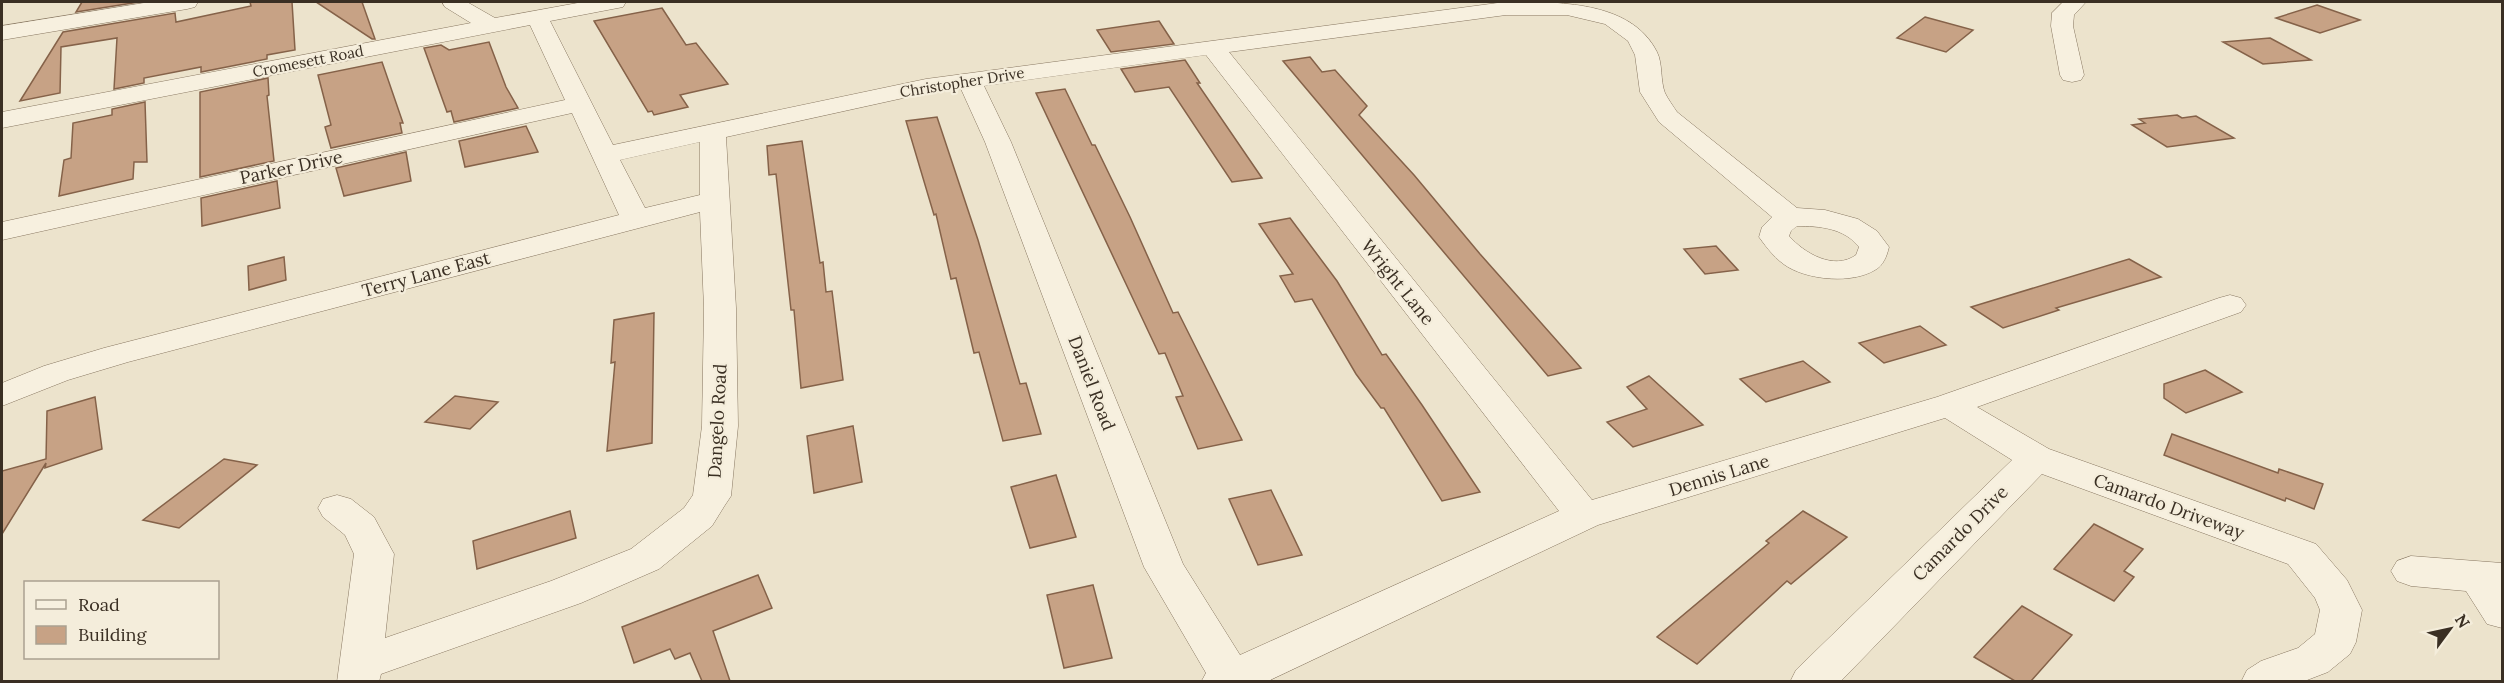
<svg xmlns="http://www.w3.org/2000/svg" width="2504" height="683" viewBox="0 0 2504 683" font-family="Lora,serif">
	<rect width="100%" height="100%" fill="#ece3cc"/>
	<g fill="#c7a285" stroke="#856249" stroke-width="1.5">
		<polygon points="82,2 139,2 76,12"/>
		<polygon points="250,2 292,2 295,50 267,55 267,59 201,72 201,67 144,78 144,83 114,89 117,38 61,47 60,93 20,101 63,32 175,13 176,22 251,6"/>
		<polygon points="316,2 362,2 375,39 372,39"/>
		<polygon points="2317,5 2360,20 2320,33 2276,18"/>
		<polygon points="662,8 686,45 696,43 728,84 680,95 688,107 654,115 652,111 648,112 594,21"/>
		<polygon points="1925,17 1973,30 1946,52 1897,38"/>
		<polygon points="1159,21 1174,44 1111,52 1097,30"/>
		<polygon points="2270,38 2311,60 2263,64 2223,42"/>
		<polygon points="489,42 506,87 518,108 454,122 451,111 447,112 424,48 441,45 449,50"/>
		<polygon points="1310,57 1322,72 1335,70 1367,106 1359,115 1414,175 1480,254 1581,368 1548,376 1283,61"/>
		<polygon points="1185,60 1200,83 1197,83 1262,178 1232,182 1169,87 1135,92 1121,69"/>
		<polygon points="382,62 403,123 400,123 402,133 331,148 325,127 331,125 318,75"/>
		<polygon points="268,78 269,95 267,96 274,161 200,177 200,92"/>
		<polygon points="1065,89 1092,145 1095,145 1130,217 1173,313 1178,312 1242,440 1198,449 1176,397 1183,396 1165,353 1159,354 1036,93"/>
		<polygon points="145,102 147,162 134,162 133,179 59,196 64,160 71,158 73,123 112,115 112,109"/>
		<polygon points="2177,115 2182,118 2196,116 2234,138 2167,147 2132,125 2145,123 2139,119"/>
		<polygon points="937,117 978,240 1020,384 1026,383 1041,434 1003,441 979,352 974,353 956,278 951,279 936,214 934,215 906,121"/>
		<polygon points="526,126 538,152 465,167 459,141"/>
		<polygon points="802,141 820,263 823,262 826,292 832,291 843,380 801,388 794,310 791,310 790,301 776,174 769,175 767,146"/>
		<polygon points="406,152 411,181 344,196 336,168"/>
		<polygon points="277,181 280,208 202,226 201,198"/>
		<polygon points="1290,218 1337,281 1382,355 1386,354 1422,405 1480,492 1442,501 1384,408 1381,408 1356,374 1312,299 1295,302 1280,276 1293,274 1259,224"/>
		<polygon points="1716,246 1738,270 1705,274 1684,249"/>
		<polygon points="284,257 286,280 249,290 248,266"/>
		<polygon points="2129,259 2161,277 2056,308 2059,310 2003,328 1971,307"/>
		<polygon points="654,313 652,443 607,451 615,362 611,363 614,320"/>
		<polygon points="1920,326 1946,345 1884,363 1859,343"/>
		<polygon points="1803,361 1830,382 1766,402 1740,379"/>
		<polygon points="2205,370 2242,392 2186,413 2164,398 2164,384"/>
		<polygon points="1649,376 1703,425 1633,447 1607,422 1647,409 1627,387"/>
		<polygon points="455,396 498,402 470,429 425,422"/>
		<polygon points="95,397 102,449 45,468 46,463 2,534 2,471 46,459 47,411"/>
		<polygon points="853,426 862,482 814,493 807,436"/>
		<polygon points="2172,434 2278,473 2279,469 2323,484 2314,509 2286,498 2285,501 2164,455"/>
		<polygon points="224,459 257,465 179,528 143,520"/>
		<polygon points="1056,475 1076,537 1030,548 1011,487"/>
		<polygon points="1271,490 1302,555 1258,565 1229,499"/>
		<polygon points="570,511 576,538 477,569 473,541"/>
		<polygon points="1803,511 1847,537 1791,584 1787,581 1697,664 1657,637 1769,543 1766,541"/>
		<polygon points="2094,524 2143,549 2124,571 2134,577 2114,601 2054,569"/>
		<polygon points="758,575 772,608 713,631 730,681 702,681 690,653 675,659 670,649 634,663 622,627"/>
		<polygon points="1093,585 1112,658 1064,668 1047,595"/>
		<polygon points="2022,606 2072,635 2031,681 2015,681 1974,657"/>
	</g>
	<g fill="none" stroke-linecap="round" stroke-linejoin="round">
		<defs>
			<g id="minor">
				<polygon points="150,2 198,2 195,7 187,9 2,40 2,26"/>
				<path d="M 442,2 L 467,2 L 495,18 L 583,2 L 626,2 L 623,7 L 550,21 L 613,145 L 926,79 L 1505,2 C 1557,2 1631,0 1657,52 C 1663,64 1660,80 1665,93 C 1668,99 1673,106 1677,112 L 1797,208 L 1825,210 L 1858,219 L 1877,231 L 1889,247 C 1887,256 1883,266 1875,270 C 1852,284 1810,280 1788,267 C 1776,260 1767,248 1759,237 L 1762,227 L 1772,217 L 1659,122 L 1640,92 L 1635,55 L 1628,41 L 1605,24 L 1567,15 L 1506,15 L 1229,52 L 1592,500 L 1937,397 L 2219,298 L 2230,295 L 2241,298 L 2246,305 L 2241,312 L 1977,407 L 2049,449 L 2316,544 L 2347,580 L 2362,610 L 2356,642 L 2350,654 L 2328,672 L 2302,682 L 2241,682 L 2247,670 L 2261,661 L 2298,648 L 2315,634 L 2320,610 L 2315,598 L 2288,564 L 2042,474 L 1840,682 L 1790,682 L 1796,670 L 2012,460 L 1945,418 L 1598,525 L 1266,682 L 1201,682 L 1206,673 L 1144,567 L 985,142 L 961,89 L 926,93 L 726,137 L 736,308 L 738,426 L 731,496 L 725,505 L 712,526 L 659,569 L 581,603 L 381,674 L 379,682 L 337,682 L 354,554 L 345,535 L 323,517 L 318,508 L 323,499 L 337,495 L 351,499 L 374,517 L 394,554 L 385,638 L 551,581 L 631,549 L 684,508 L 693,495 L 702,426 L 704,308 L 700,212 L 128,362 L 68,380 L 2,406 L 2,383 L 44,366 L 104,348 L 619,215 L 572,113 L 2,240 L 2,222 L 565,100 L 530,25 L 2,128 L 2,112 L 471,23 L 445,7 ZM 1206,55 L 1559,511 L 1240,655 L 1183,564 L 1011,142 L 984,86 ZM 700,142 L 700,195 L 645,208 L 620,160 ZM 1797,226 C 1820,226 1844,228 1859,247 L 1856,255 C 1834,271 1804,253 1789,236 L 1791,231 Z"/>
				<polygon points="2063,2 2086,2 2074,15 2073,26 2084,75 2081,80 2072,82 2063,80 2060,75 2051,26 2052,13"/>
				<polygon points="2411,556 2502,563 2502,628 2487,624 2466,591 2411,586 2397,581 2391,571 2397,561"/>
			</g>
		</defs>
		<use href="#minor" stroke="#887761" stroke-width="1"/>
		<use href="#minor" fill="#f7f0df" fill-rule="evenodd"/>
	</g>
	<g text-anchor="middle" dominant-baseline="central" stroke-width="4.5" stroke-linejoin="round" paint-order="stroke">
		<g font-size="15" fill="#3a2f23" stroke="#f4eddb">
			<text transform="translate(308 61) rotate(-11)">Cromesett Road</text>
			<text transform="translate(962 82) rotate(-9)">Christopher Drive</text>
		</g>
		<g font-size="18" fill="#3a2f23" stroke="#f4eddb">
			<text transform="translate(291 167) rotate(-12)">Parker Drive</text>
			<text transform="translate(426 274) rotate(-15)">Terry Lane East</text>
			<text transform="translate(1398 282) rotate(51)">Wright Lane</text>
			<text transform="translate(1092 383) rotate(69)">Daniel Road</text>
			<text transform="translate(717 421) rotate(-87)">Dangelo Road</text>
			<text transform="translate(1719 475) rotate(-17)">Dennis Lane</text>
			<text transform="translate(2169 506) rotate(20)">Camardo Driveway</text>
			<text transform="translate(1960 533) rotate(-45)">Camardo Drive</text>
		</g>
	</g>
	<rect width="2504" height="683" fill="none" stroke="#3a2f23" stroke-width="6"/>
	<rect x="24" y="581" width="195" height="78" fill="#f4eddb" stroke="#aaa191" stroke-width="1.5"/>
	<rect x="36" y="600" width="30" height="9" fill="#f7f0df" stroke="#aaa191" stroke-width="1.5"/>
	<text x="78" y="611" font-size="18" fill="#3a2f23">Road</text>
	<rect x="36" y="626" width="30" height="18" fill="#c7a285" stroke="#aaa191" stroke-width="1.5"/>
	<text x="78" y="641" font-size="18" fill="#3a2f23">Building</text>
	<g transform="translate(2450 629) rotate(57)" stroke="#f4eddb" stroke-width="4.5" paint-order="stroke">
	<path d="M0-4.5L10 22L0 15L-10 22Z" fill="#3a2f23"/>
	<text y="-9" font-size="16" font-weight="bold" text-anchor="middle" fill="#3a2f23">N</text>
	</g>
</svg>
